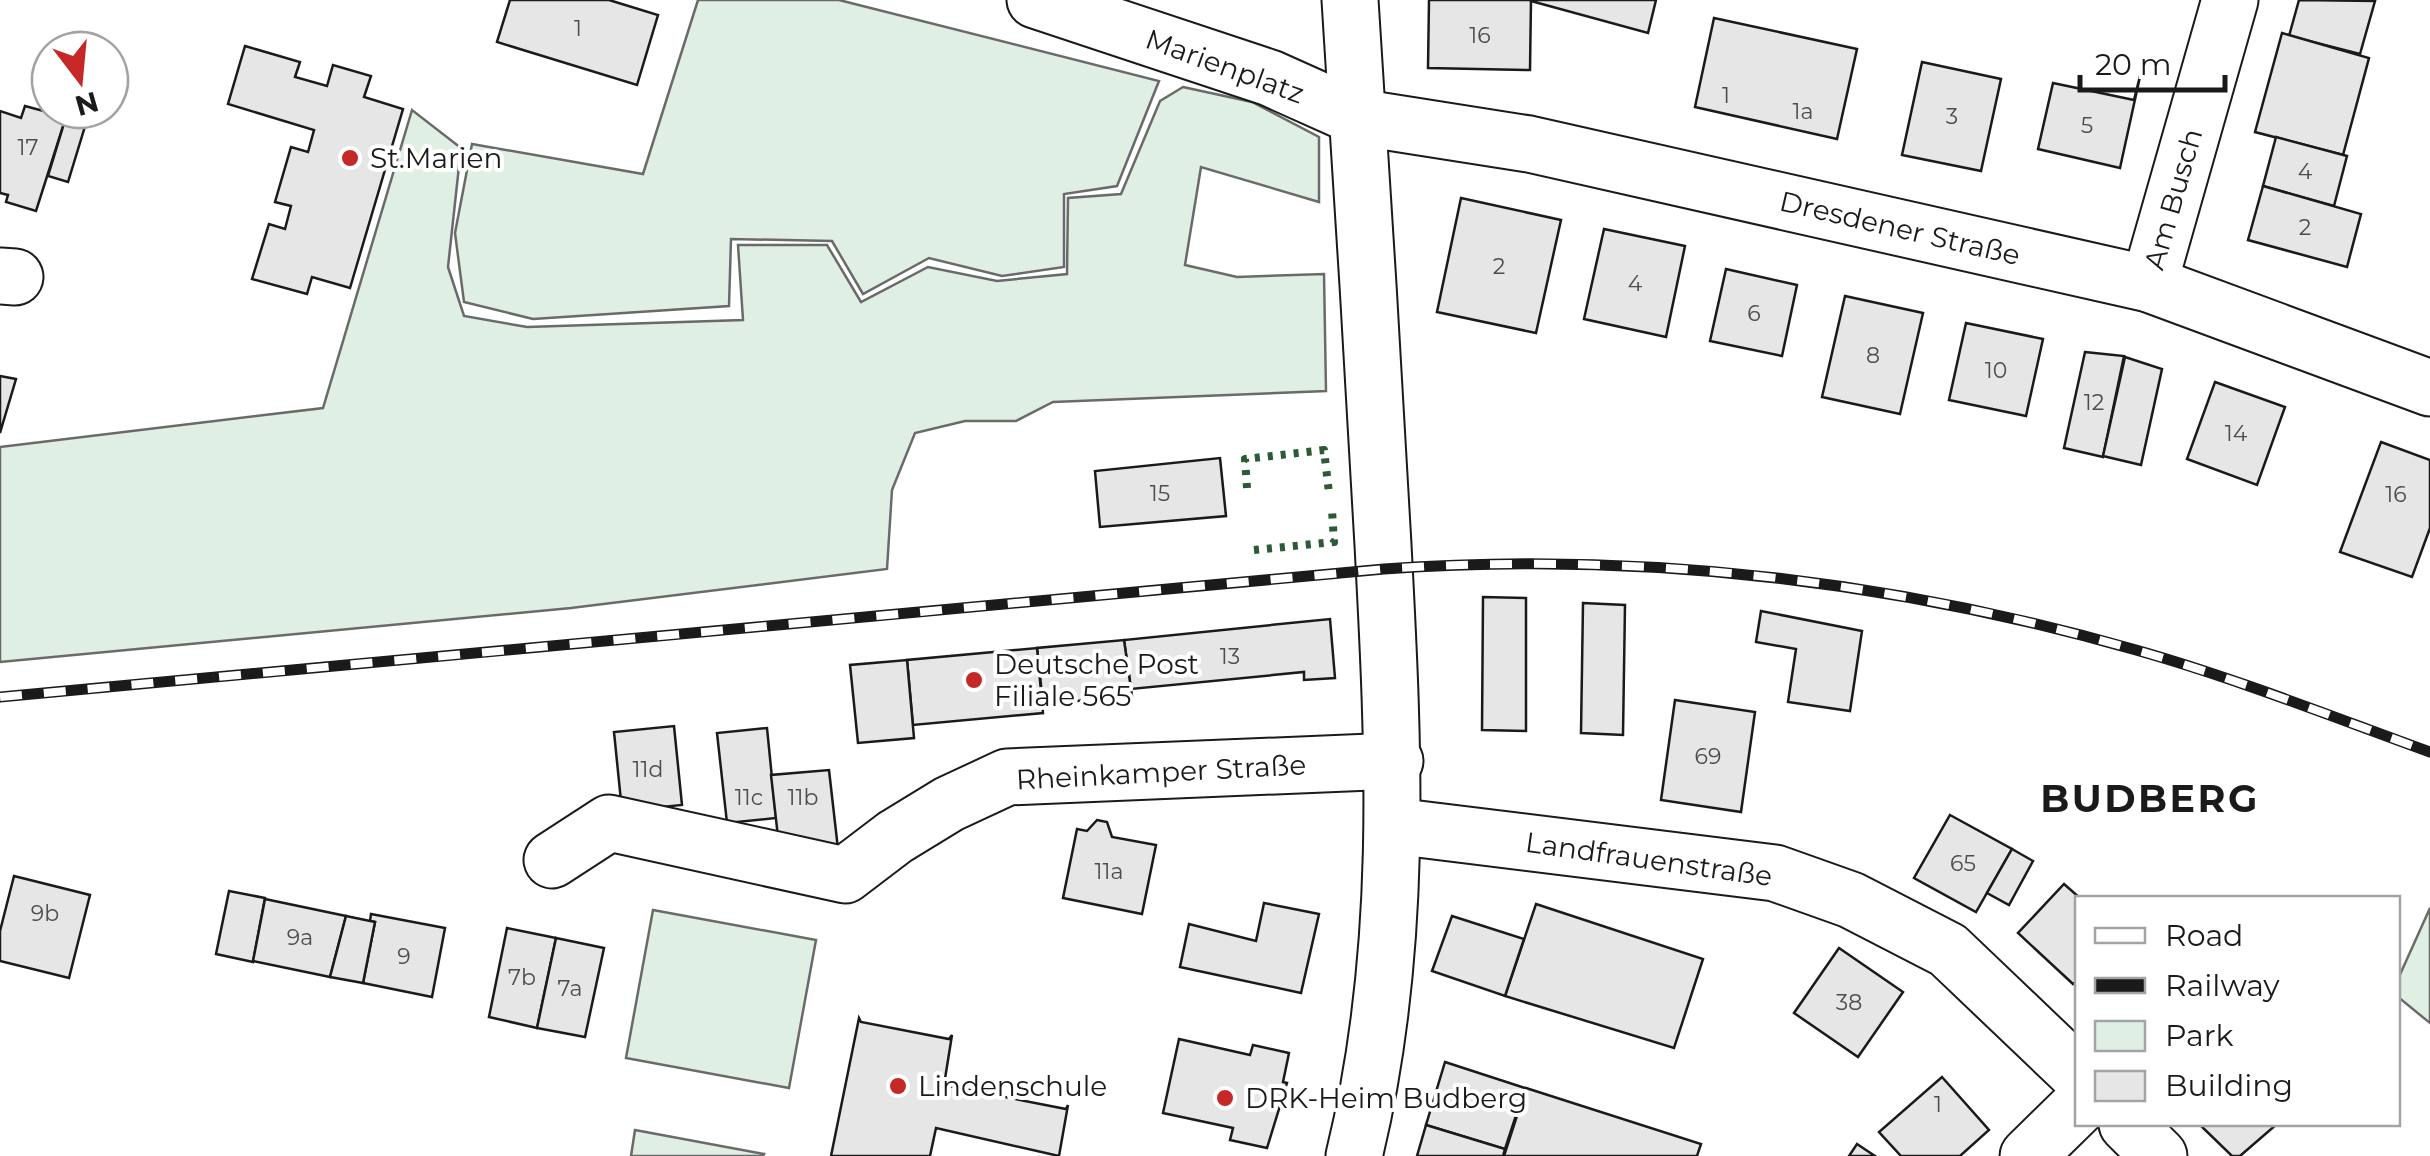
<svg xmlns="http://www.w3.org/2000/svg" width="2430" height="1156" viewBox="0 0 2430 1156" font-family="Montserrat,sans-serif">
	<rect width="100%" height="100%" fill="#fff"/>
	<g fill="#e0efe3" stroke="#6a6a6a" stroke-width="2.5">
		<polygon points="698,0 839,0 1159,81 1117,186 1064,194 1064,267 1002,276 929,258 863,294 832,241 731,239 729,306 533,319 464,302 455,233 472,144 643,174"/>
		<polygon points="1183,87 1252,102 1319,137 1319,202 1201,167 1185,265 1237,277 1324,274 1326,391 1053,402 1016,421 965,421 915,433 892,490 887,569 571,608 0,662 0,447 323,408 412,110 461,148 448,267 464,316 527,327 743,320 738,245 827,245 861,302 928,267 997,281 1067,274 1068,198 1121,194 1160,101"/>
		<polygon points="2430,908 2430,1023 2398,997 2398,979"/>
		<polygon points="653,910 816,940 789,1088 626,1058"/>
		<polygon points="635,1130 764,1154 763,1156 631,1156"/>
	</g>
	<g fill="#e6e6e6" stroke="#1a1a1a" stroke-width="2.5">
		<polygon points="510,0 609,0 658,15 637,85 497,42"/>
		<polygon points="1429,0 1531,0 1530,70 1428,68"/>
		<polygon points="1656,0 1648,33 1531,1 1531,0"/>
		<polygon points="2299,0 2375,1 2360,54 2289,36"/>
		<polygon points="1714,18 1857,49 1837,139 1695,107"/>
		<polygon points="2282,33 2369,58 2343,155 2255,132"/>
		<polygon points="245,46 300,62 295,77 327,86 333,65 371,76 364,97 403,109 350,288 312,277 307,294 252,279 269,224 285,229 291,206 275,202 291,147 308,152 314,130 228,104"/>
		<polygon points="1922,62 2001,79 1981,171 1902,155"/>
		<polygon points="2141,72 2120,168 2038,149 2053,83 2134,100"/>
		<polygon points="25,106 66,117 36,211 6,202 8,195 0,193 0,111 21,118"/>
		<polygon points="66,117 86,123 68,182 48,176"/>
		<polygon points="2276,137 2347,156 2334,206 2263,186"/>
		<polygon points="2263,186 2361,214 2347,267 2248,240"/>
		<polygon points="1461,198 1561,220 1536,333 1437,312"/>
		<polygon points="1604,229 1685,246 1666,337 1584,319"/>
		<polygon points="1726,269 1797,285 1782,356 1710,341"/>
		<polygon points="1845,296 1923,313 1900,414 1822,397"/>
		<polygon points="1966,323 2043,339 2026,416 1949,400"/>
		<polygon points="2085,352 2124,356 2103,457 2064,448"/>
		<polygon points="2125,357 2162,369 2141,465 2103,456"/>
		<polygon points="0,376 16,379 0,433"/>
		<polygon points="2215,382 2285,407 2257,485 2187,459"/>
		<polygon points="2381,442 2430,460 2430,528 2412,577 2340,552"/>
		<polygon points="1220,458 1226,516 1100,527 1095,471"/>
		<polygon points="1483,597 1526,598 1526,731 1482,730"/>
		<polygon points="1583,603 1625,605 1623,735 1581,733"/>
		<polygon points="1761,611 1862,631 1850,711 1788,702 1796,649 1756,642"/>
		<polygon points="1330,619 1335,678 1304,680 1304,672 1131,689 1124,640"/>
		<polygon points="1124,640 1132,696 1043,704 1037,648"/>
		<polygon points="1037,648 1043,713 913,725 907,660"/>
		<polygon points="907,660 914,738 858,743 850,665"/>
		<polygon points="1675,700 1755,712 1741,812 1661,800"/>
		<polygon points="674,726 682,805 622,811 614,732"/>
		<polygon points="767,728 776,818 727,823 717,733"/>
		<polygon points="829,770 838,849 780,855 771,775"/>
		<polygon points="1950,815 2012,849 1976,912 1914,878"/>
		<polygon points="1097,820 1107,822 1112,837 1156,845 1142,914 1063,898 1077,829 1087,831"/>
		<polygon points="2012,849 2033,861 2009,905 1987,893"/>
		<polygon points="14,876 90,895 69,978 0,961 0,931"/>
		<polygon points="2064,884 2080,898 2078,980 2073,984 2018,933"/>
		<polygon points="229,891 265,898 253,962 216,954"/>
		<polygon points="265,899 346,916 330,977 253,961"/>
		<polygon points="1264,903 1319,914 1301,993 1180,967 1189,924 1256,941"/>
		<polygon points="1536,904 1703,959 1674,1048 1505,996"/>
		<polygon points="371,914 445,928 432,997 363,983 375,922 370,921"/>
		<polygon points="346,916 375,922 363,983 330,977"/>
		<polygon points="1452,916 1524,939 1505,996 1432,971"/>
		<polygon points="507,928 556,938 537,1028 489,1017"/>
		<polygon points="556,938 604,948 585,1037 537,1028"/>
		<polygon points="1839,948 1903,992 1858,1057 1794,1013"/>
		<polygon points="859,1018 861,1022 949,1039 952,1035 944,1085 1066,1109 1068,1105 1059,1156 936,1128 930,1156 831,1156"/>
		<polygon points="1179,1039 1250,1055 1253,1045 1289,1053 1283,1082 1287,1083 1267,1148 1230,1140 1233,1128 1163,1113"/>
		<polygon points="1445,1062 1525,1088 1505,1149 1426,1125"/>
		<polygon points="1942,1077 1989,1130 1960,1156 1901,1156 1879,1132"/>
		<polygon points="1526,1088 1701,1144 1697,1156 1504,1156"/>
		<polygon points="2199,1124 2277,1124 2240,1156 2232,1156"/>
		<polygon points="1426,1125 1505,1149 1503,1156 1417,1156"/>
		<polygon points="1857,1144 1875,1156 1849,1156"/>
	</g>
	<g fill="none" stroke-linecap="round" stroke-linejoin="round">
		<defs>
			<g id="minor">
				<polyline points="1035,0 1270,78 1357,117 1529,144 2149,284 2430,388"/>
				<path d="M 1350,0 C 1362,182 1373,363 1383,545 C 1394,751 1404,953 1354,1156"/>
				<polyline points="0,276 15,277"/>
				<polyline points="2149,284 2230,0"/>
				<polyline points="1394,826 1775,873 1851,900 1948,950 2078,1074"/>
				<polyline points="552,860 609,823 845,875 895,837 949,804 1007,777 1395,761"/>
				<polyline points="2127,1124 2159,1156"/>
				<polyline points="2028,1156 2078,1107"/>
			</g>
		</defs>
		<use href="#minor" stroke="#1a1a1a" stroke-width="59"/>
		<use href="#minor" stroke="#fff" stroke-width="55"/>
		<defs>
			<path id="rail" d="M 0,697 L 1384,569 C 1639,551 1890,580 2136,650 C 2235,678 2333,717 2430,752"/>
		</defs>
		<use href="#rail" stroke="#1a1a1a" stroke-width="11"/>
		<use href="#rail" stroke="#fff" stroke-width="8" stroke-dasharray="22" stroke-linecap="butt"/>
		<g stroke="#2b5a34" stroke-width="8" stroke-dasharray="5 8" stroke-linecap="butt">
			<polyline points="1247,488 1245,459 1324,450 1329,493"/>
			<polyline points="1254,550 1334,542 1332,510"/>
		</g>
	</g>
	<g fill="#c62828" stroke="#fff" stroke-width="4">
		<circle cx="350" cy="158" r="10"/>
		<circle cx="974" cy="680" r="10"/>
		<circle cx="898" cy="1086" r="10"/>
		<circle cx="1225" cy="1098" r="10"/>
	</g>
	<g text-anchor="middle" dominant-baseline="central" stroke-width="8" stroke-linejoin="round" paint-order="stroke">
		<g font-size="22" fill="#4d4d4d">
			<text x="578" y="28">1</text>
			<text x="1480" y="35">16</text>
			<text x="1726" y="95">1</text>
			<text x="1803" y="111">1a</text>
			<text x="1952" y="116">3</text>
			<text x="2087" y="125">5</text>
			<text x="28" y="147">17</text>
			<text x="2305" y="171">4</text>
			<text x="2305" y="227">2</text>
			<text x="1499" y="266">2</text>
			<text x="1635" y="283">4</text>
			<text x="1754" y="313">6</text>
			<text x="1873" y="355">8</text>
			<text x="1996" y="370">10</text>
			<text x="2094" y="402">12</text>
			<text x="2236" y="433">14</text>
			<text x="1160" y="493">15</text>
			<text x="2396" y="494">16</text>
			<text x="1230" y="656">13</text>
			<text x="1708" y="756">69</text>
			<text x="648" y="769">11d</text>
			<text x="749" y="797">11c</text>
			<text x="803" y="797">11b</text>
			<text x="1963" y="863">65</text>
			<text x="1109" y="871">11a</text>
			<text x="45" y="913">9b</text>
			<text x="300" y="937">9a</text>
			<text x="404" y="956">9</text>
			<text x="522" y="977">7b</text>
			<text x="570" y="988">7a</text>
			<text x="1849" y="1002">38</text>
			<text x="1938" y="1104">1</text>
		</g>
		<g font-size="28" fill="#1a1a1a" stroke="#fff">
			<text transform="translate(1225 66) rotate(20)">Marienplatz</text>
			<text transform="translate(2173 199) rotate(-74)">Am Busch</text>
			<text transform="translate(1900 228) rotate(13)">Dresdener Straße</text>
			<text transform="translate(1161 772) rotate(-3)">Rheinkamper Straße</text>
			<text transform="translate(1649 859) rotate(8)">Landfrauenstraße</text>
		</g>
		<g font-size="28" fill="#1a1a1a" stroke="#fff" text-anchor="start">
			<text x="370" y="158">St.Marien</text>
			<text x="994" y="664">Deutsche Post<tspan x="994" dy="32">Filiale 565</tspan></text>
			<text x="918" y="1086">Lindenschule</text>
			<text x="1245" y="1098">DRK-Heim Budberg</text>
		</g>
		<g font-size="38" font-weight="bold" letter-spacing="2.5" fill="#1a1a1a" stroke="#fff">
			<text x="2150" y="798">BUDBERG</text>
		</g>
	</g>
	<rect x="2075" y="896" width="325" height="230" fill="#ffffff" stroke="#a3a3a3" stroke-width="2.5"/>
	<rect x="2095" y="928" width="50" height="15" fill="#ffffff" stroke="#a3a3a3" stroke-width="2.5"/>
	<text x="2165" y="946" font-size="30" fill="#1a1a1a">Road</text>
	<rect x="2095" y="978" width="50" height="15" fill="#1a1a1a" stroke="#a3a3a3" stroke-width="2.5"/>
	<text x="2165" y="996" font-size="30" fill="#1a1a1a">Railway</text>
	<rect x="2095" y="1021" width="50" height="30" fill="#e0efe3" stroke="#a3a3a3" stroke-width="2.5"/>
	<text x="2165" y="1046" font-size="30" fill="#1a1a1a">Park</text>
	<rect x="2095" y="1071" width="50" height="30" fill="#e6e6e6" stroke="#a3a3a3" stroke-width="2.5"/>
	<text x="2165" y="1096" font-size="30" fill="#1a1a1a">Building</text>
	<g transform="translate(80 80) rotate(164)"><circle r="48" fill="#ffffff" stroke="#a3a3a3" stroke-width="2.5"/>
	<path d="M0-8L18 38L0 25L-18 38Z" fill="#c62828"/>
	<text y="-15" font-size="28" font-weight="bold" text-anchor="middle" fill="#1a1a1a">N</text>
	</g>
	<path d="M2080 75v15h145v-15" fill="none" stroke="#1a1a1a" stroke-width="5"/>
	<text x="2095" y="75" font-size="30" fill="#1a1a1a" stroke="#ffffff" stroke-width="8" paint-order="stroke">20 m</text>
</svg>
